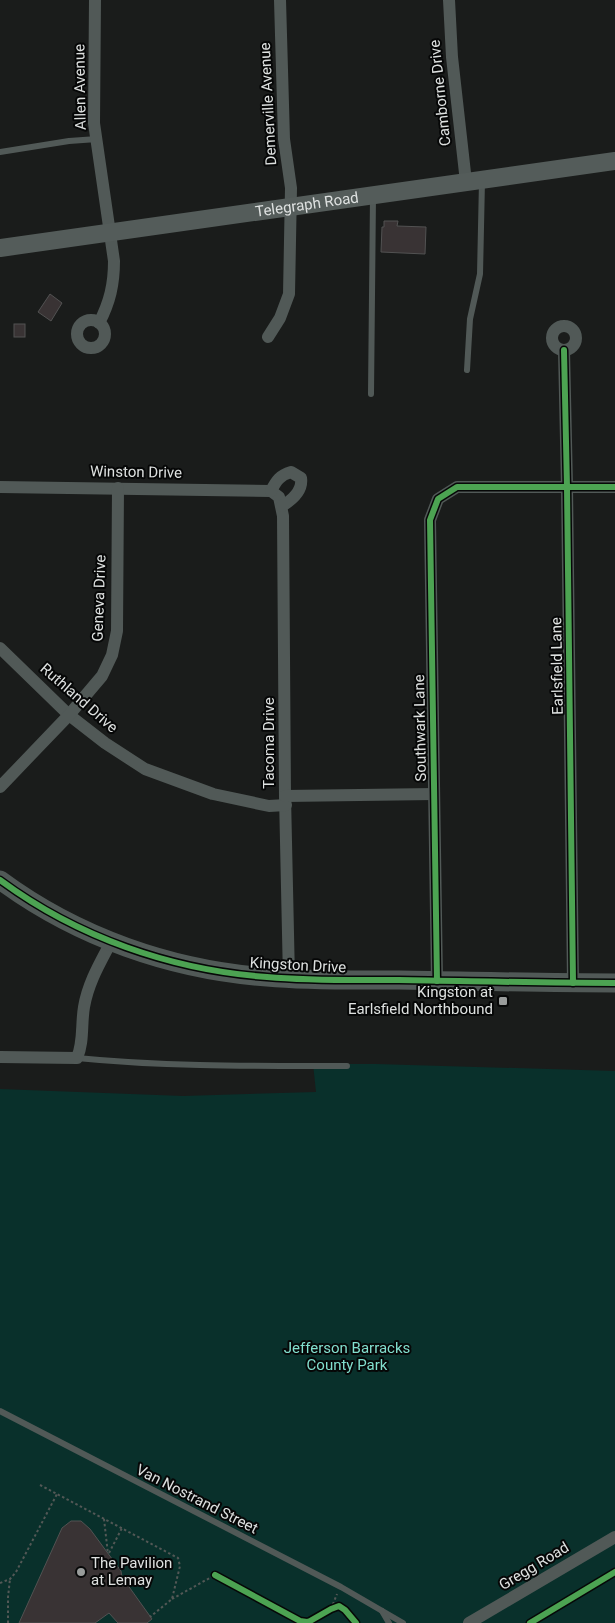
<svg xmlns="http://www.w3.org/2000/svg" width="615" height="1623" viewBox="0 0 615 1623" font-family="Roboto,sans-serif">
	<rect width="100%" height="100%" fill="#1a1c1b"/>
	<polygon fill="#09302b" points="313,1064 376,1064 615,1071 615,1623 0,1623 0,1089 183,1096 316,1092"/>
	<g fill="#393334" stroke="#525252">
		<polygon points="384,221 398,221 397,226 426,227 425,254 381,252 382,227 384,227"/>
		<polygon points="50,294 62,303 51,321 38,312"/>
		<rect x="14" y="324" width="11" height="13"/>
		<polygon points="71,1521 81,1521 90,1529 121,1571 122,1577 152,1619 147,1623 118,1623 109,1613 95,1623 19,1623 62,1528"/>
	</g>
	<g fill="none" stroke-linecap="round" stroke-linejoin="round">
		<g stroke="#535856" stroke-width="2" stroke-dasharray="2.5 2.5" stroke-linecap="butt">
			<polyline points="40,1485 178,1558 180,1566 172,1599 150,1617"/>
			<polyline points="104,1519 108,1554"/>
			<polyline points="109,1553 122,1528"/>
			<polyline points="0,1583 10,1579 16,1572 57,1494"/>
			<polyline points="172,1599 215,1575"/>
			<polyline points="331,1609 337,1594"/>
			<polyline points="8,1623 8,1597 10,1579"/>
		</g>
		<g stroke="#515957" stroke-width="6">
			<polyline points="0,152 69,141 97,139"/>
			<polyline points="467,370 470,319 480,274 482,181"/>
			<polyline points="371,394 373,196"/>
			<path d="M 77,1058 C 167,1067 257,1066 347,1066"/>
			<polyline points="0,1411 341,1587 403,1623"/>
			<polyline points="382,1611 389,1623"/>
		</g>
		<g stroke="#515957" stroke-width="12">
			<path d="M 95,0 L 94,123 L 114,261 C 114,284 110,302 99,323"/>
			<polyline points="449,0 452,57 466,182"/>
			<circle cx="91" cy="334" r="14"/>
			<circle cx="564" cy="338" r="12"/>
			<polyline points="268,337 280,318 289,294 291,188 284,139 280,0"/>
			<polyline points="564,350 567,487 573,983"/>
			<polyline points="0,487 271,491"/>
			<polyline points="271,491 279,497 283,516 285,796 289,979"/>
			<path d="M 271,491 C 276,481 280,475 291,472 L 301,478 C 303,491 292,500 282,506"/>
			<polyline points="0,648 69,715 105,743 145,769 213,794 269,806 286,805"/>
			<polyline points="0,787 69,715 102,676 112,655 117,631 118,488"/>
			<polyline points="285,796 434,794"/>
			<polyline points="437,981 430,520 438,499 457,487 615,487"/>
			<path d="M 0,1057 L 77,1058 C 84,1042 81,1024 84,1007 C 88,983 100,963 111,942"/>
			<polyline points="469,1623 615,1537"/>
		</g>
		<path stroke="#545c5a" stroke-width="18" id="s1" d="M 0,248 L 615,161"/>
		<path stroke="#515957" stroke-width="19" d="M 0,880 C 77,937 171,970 267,977 C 311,981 355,980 399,980 C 471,981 543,983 615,983"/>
		<defs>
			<g id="cycleway">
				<polyline points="564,350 567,487 573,983"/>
				<path d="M 0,880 C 77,937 171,970 267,977 C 311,981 355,980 399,980 C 471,981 543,983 615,983"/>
				<polyline points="437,981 430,520 438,499 457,487 615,487"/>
				<polyline points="215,1575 300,1621 307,1622 310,1621 331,1609 339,1606 345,1610 356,1623"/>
				<polyline points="530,1623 615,1572"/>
			</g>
		</defs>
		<use href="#cycleway" stroke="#060707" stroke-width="9"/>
		<use href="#cycleway" stroke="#4ca352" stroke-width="6"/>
	</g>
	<g fill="#999c9b" stroke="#060707" stroke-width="2">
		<rect x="498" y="996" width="10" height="10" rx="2.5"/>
		<circle cx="81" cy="1572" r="5"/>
	</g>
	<g text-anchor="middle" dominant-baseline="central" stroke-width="4" stroke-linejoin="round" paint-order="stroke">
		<g font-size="15" fill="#dee1e0" stroke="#060707">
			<text transform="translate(80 87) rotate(-91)">Allen Avenue</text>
			<text transform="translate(440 93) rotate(-96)">Camborne Drive</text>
			<text transform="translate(268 104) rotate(-93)">Demerville Avenue</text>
			<text stroke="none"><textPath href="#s1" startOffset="310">Telegraph Road</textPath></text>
			<text transform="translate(136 472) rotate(1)">Winston Drive</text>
			<text transform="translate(99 598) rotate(-88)">Geneva Drive</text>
			<text transform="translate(557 666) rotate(-91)">Earlsfield Lane</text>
			<text transform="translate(79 698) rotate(41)">Ruthland Drive</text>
			<text transform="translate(420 728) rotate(-91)">Southwark Lane</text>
			<text transform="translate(269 743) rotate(-90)">Tacoma Drive</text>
			<text transform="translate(298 965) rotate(3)">Kingston Drive</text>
			<text transform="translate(197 1499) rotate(27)">Van Nostrand Street</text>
			<text transform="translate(534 1566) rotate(-31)">Gregg Road</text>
		</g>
		<g font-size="15" fill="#dee1e0" stroke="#060707" text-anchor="end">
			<text x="493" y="992">Kingston at<tspan x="493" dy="17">Earlsfield Northbound</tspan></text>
			<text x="91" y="1563" text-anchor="start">The Pavilion<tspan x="91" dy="17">at Lemay</tspan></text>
		</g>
		<g font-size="15" fill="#82dfce" stroke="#060707">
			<text x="347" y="1348">Jefferson Barracks<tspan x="347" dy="17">County Park</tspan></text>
		</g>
	</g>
</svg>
